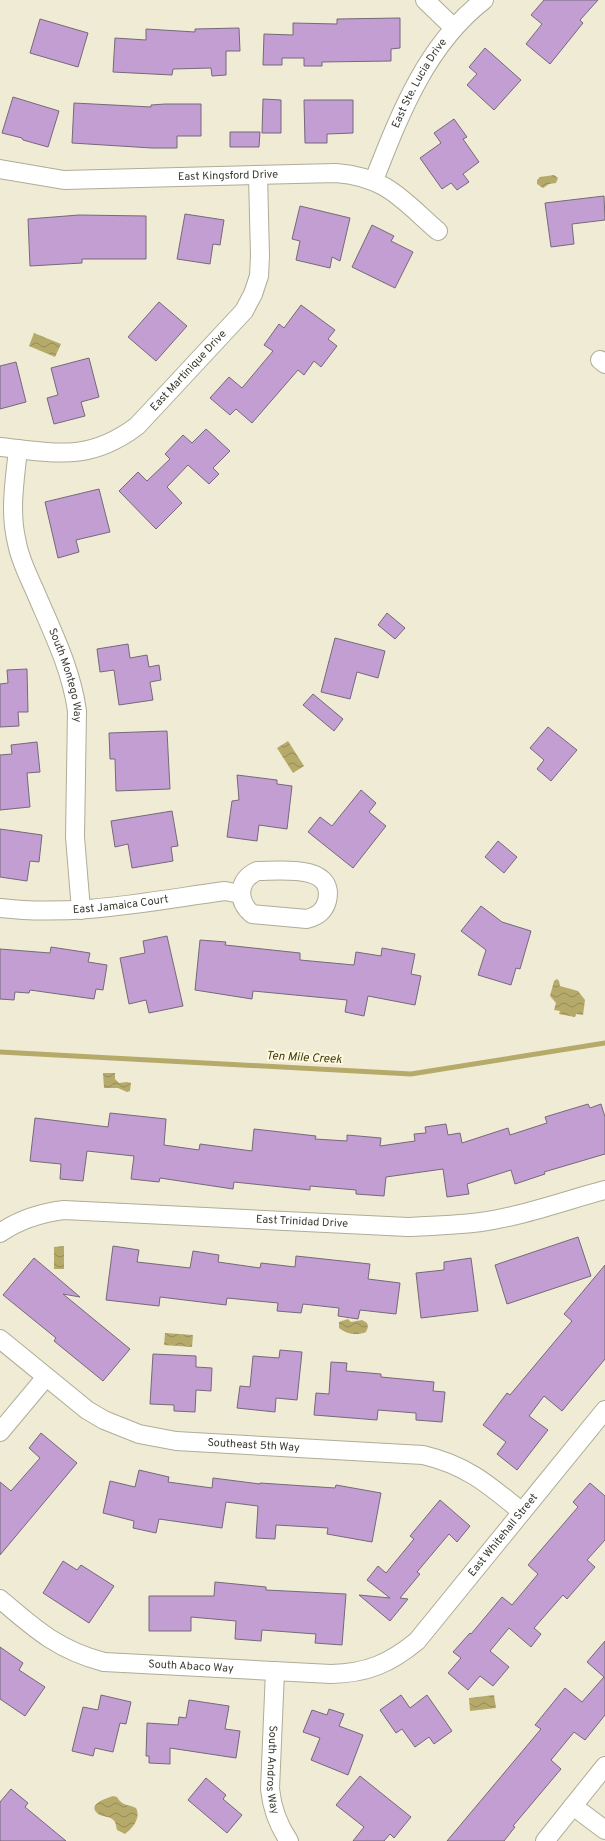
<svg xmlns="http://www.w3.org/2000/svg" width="605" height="1841" viewBox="0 0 605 1841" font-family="Overpass,sans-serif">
	<defs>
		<pattern id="water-waves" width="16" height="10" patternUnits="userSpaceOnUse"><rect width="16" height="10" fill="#b6aa6a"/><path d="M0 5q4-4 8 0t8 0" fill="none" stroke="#958b58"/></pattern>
	</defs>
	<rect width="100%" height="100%" fill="#efebd5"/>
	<g fill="url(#water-waves)">
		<polygon points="554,175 558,178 556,183 549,184 543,188 537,184 537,180 540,177"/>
		<polygon points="34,333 61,344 55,357 29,346"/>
		<polygon points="288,741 304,766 293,773 277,748"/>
		<polygon points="557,979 559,981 560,986 578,991 585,1000 583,1015 576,1014 575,1017 559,1014 560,1011 554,1010 556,1003 550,996 554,981"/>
		<polygon points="103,1073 115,1073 115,1079 119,1083 127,1082 131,1083 130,1091 127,1092 118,1088 104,1088"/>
		<polygon points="64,1246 64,1269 54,1269 54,1247"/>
		<path d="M 348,1319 L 351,1322 L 362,1320 L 367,1323 L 368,1327 L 366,1332 C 357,1336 346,1334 339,1328 L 339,1322 Z"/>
		<polygon points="165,1333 193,1335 192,1347 164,1345"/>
		<polygon points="494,1695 496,1708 470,1711 469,1698"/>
		<path d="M 113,1796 L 117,1797 C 122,1806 128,1804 136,1808 C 141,1818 133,1828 125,1834 L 117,1830 C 116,1826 116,1821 112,1819 C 109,1816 103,1817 100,1815 C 84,1805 107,1798 113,1796 Z"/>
	</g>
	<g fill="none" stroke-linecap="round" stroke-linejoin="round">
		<polyline stroke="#b6aa6a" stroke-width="5" points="0,1052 411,1074 605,1043"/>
	</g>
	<g fill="#c39ed3" stroke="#75697a">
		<polygon points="544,0 598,0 580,20 583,23 550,64 526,44 542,24 531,15"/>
		<polygon points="400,18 400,48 391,49 391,61 322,62 322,66 304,66 304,58 282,58 282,65 263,65 264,34 293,35 293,23 337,24 337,19"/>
		<polygon points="40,19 88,33 78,67 30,53"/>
		<polygon points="239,28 240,51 226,51 226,75 212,76 211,68 173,69 172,75 113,72 115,38 146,40 146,29 195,32 195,29"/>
		<polygon points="485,48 521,80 494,110 467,85 477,74 469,67"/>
		<polygon points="13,97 59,111 48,147 23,140 22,138 2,133"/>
		<polygon points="263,99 281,100 281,133 262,133"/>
		<polygon points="304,100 353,100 353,133 327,134 327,143 305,143"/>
		<polygon points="74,103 151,107 151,105 165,104 201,104 201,136 177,136 177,148 152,148 72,143"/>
		<polygon points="454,119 467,137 463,139 479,162 463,174 469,182 457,190 451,183 442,189 420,158 441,143 434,133"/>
		<polygon points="230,132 260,132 259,147 230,147"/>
		<polygon points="604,196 605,220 572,224 574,244 551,247 545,203"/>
		<polygon points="300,206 350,218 340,261 332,257 330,268 296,260 300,241 292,239"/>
		<polygon points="185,214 224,220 220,245 213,244 210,264 177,259"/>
		<polygon points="79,215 146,216 146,259 82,259 82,263 30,266 28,219"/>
		<polygon points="372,225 394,236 391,241 413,252 395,288 352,267"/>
		<polygon points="159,302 187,326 156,361 128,337"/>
		<polygon points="301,305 335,330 328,339 337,346 321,367 314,361 304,375 298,370 252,423 236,409 230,415 210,398 229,377 242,388 273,351 264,345 279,324 284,328"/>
		<polygon points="89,358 99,397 81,402 85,416 54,424 47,398 58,395 51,368"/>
		<polygon points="16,362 26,402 0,409 0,366"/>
		<polygon points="206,429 230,451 213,468 219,474 209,484 188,465 167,487 182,503 156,529 119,491 138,472 147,481 170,459 165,454 183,435 192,443"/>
		<polygon points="99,489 110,532 76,540 79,552 58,558 45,502"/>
		<polygon points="387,613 405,628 395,639 378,625"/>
		<polygon points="335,638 385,651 378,678 357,672 350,699 321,692"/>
		<polygon points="128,644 130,658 147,655 149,667 159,665 161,680 150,682 153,700 119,705 114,670 100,672 97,649"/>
		<polygon points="27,669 28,712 18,712 19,726 0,727 0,684 8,683 7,670"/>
		<polygon points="313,694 343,719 334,731 303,705"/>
		<polygon points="548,727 577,750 551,781 537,769 544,760 530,748"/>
		<polygon points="167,731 170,789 116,791 115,759 110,759 109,733"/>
		<polygon points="37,742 40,772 27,773 30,807 0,810 0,755 12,754 11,745"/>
		<polygon points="237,775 277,780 277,784 292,786 287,829 259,825 257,841 227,837 232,801 239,800"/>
		<polygon points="361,790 376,803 369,812 386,826 353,868 308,832 320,817 332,826"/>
		<polygon points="172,811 178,846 171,847 173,861 132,868 128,844 115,847 111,821"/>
		<polygon points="0,829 42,835 39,862 30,861 27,881 0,877"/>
		<polygon points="498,841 517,857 504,873 485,857"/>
		<polygon points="481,906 502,922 531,931 520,969 516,968 511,985 478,975 486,950 461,931"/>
		<polygon points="167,936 183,1006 149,1013 146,1000 129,1004 120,958 145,953 143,941"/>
		<polygon points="200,940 226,942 225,945 300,953 300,960 354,965 356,952 381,956 382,948 415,954 411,974 421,976 415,1005 368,996 364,1016 345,1012 347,1000 253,991 252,999 195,990"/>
		<polygon points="51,947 90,953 88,962 107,965 103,990 96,989 94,999 30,990 29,993 15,992 14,1000 0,999 0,949 50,953"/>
		<polygon points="588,1104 590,1108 601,1104 605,1117 605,1154 544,1172 545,1174 515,1184 511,1170 467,1184 469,1194 447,1197 443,1169 386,1177 384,1196 356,1194 356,1190 310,1186 310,1190 234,1182 233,1189 160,1178 159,1182 131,1179 134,1156 87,1151 83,1181 60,1179 61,1164 30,1161 35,1118 108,1127 110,1113 166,1119 164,1145 199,1150 200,1144 252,1151 254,1129 316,1136 315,1139 347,1141 347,1135 381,1138 380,1146 415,1141 414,1134 426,1133 425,1127 446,1124 448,1135 460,1133 462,1143 508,1128 510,1135 547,1123 545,1117"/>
		<polygon points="578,1237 591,1276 507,1304 495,1265"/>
		<polygon points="113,1246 139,1250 137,1262 190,1268 193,1251 219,1255 218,1262 260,1268 261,1263 295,1267 296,1256 370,1264 368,1279 400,1283 396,1314 360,1310 358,1319 338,1316 339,1308 303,1304 301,1313 277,1311 278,1303 227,1298 226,1305 160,1297 159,1306 106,1300"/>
		<polygon points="34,1258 80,1297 63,1294 130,1349 103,1381 54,1341 56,1338 3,1295"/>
		<polygon points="471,1258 478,1311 421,1318 416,1273 444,1270 444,1262"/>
		<polygon points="605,1265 605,1359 562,1411 544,1396 529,1416 548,1430 517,1470 497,1454 506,1442 483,1425 507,1393 510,1395 572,1321 564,1314"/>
		<polygon points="280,1350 302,1352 297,1400 276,1398 275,1412 237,1408 240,1386 250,1387 253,1356 279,1358"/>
		<polygon points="153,1354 196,1356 196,1367 212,1368 211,1391 196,1390 195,1412 174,1411 174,1405 150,1404"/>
		<polygon points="331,1362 347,1363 346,1371 381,1374 381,1377 434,1382 433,1391 445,1392 442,1422 416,1420 416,1413 378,1410 377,1420 314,1415 316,1393 329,1394"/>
		<polygon points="41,1433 77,1463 0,1555 0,1482 11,1491 40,1458 29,1448"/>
		<polygon points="139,1470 169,1477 168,1482 212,1488 213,1478 260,1484 260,1483 335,1488 336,1485 381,1493 372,1542 327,1534 328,1528 276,1525 275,1539 256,1538 258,1506 226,1502 222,1528 159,1519 156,1533 133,1528 134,1521 103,1513 110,1481 135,1487"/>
		<polygon points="590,1483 605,1496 605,1540 587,1560 595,1567 567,1599 563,1595 534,1628 541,1634 531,1647 509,1628 490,1651 509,1667 493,1686 480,1676 468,1690 448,1673 461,1658 453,1652 470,1633 471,1634 502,1597 512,1605 538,1574 528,1565 578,1507 573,1502"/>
		<polygon points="440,1500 470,1526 457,1542 449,1534 417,1572 420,1574 400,1598 408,1599 390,1621 359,1595 390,1598 367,1580 378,1566 386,1573 414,1539 410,1536"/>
		<polygon points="63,1561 77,1570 81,1565 114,1586 89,1623 43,1593"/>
		<polygon points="215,1582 266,1587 266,1590 346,1594 342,1645 315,1643 316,1634 262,1630 261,1641 235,1639 236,1621 191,1617 191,1631 149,1631 149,1596 214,1596"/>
		<polygon points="605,1641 605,1715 585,1740 574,1732 551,1760 561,1769 513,1826 515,1827 504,1841 447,1841 541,1729 535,1725 565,1688 582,1702 604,1677 587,1662"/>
		<polygon points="0,1647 23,1663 19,1670 45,1687 25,1716 0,1699"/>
		<polygon points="101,1695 131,1702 126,1724 120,1723 113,1752 95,1748 93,1756 72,1751 83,1707 98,1710"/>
		<polygon points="401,1695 410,1708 427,1695 452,1731 434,1744 429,1737 415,1747 402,1729 396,1733 380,1710"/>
		<polygon points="189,1700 229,1706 225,1729 240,1731 236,1758 170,1748 170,1764 149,1763 149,1756 146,1756 147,1723 178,1725 179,1717 186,1718"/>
		<polygon points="329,1709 344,1714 339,1726 363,1735 348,1775 311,1760 320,1738 303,1732 312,1710 327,1715"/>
		<polygon points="360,1776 411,1817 394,1838 390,1834 384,1841 353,1841 364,1827 336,1805"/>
		<polygon points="206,1778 226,1795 223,1799 242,1815 227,1833 188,1800"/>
		<polygon points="11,1789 28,1803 25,1807 66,1841 0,1841 0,1802"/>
	</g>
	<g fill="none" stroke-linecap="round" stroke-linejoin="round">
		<defs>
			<g id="minor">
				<polyline points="425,0 454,28"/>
				<path id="s1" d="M 0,169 L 64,180 L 336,173 C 387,177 402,200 438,231"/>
				<path id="s2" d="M 374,180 C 400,114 426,45 484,0"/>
				<polyline points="600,360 605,364"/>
				<path id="s3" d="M 0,447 C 56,453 89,462 137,426 L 244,311 L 253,294 L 259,276 L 260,256 L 258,175"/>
				<path id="s4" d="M 18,449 C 15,480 9,511 17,543 C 20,560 28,575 35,591 C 52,631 71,668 77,711 L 75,837 L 81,910"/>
				<path d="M 257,871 C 278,871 336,863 327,901 C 324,912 317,916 307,919 L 252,914 C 236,900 238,880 257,871 Z"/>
				<path id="s5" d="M 0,908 C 75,917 151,901 225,891 L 240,894"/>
				<path id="s6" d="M 0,1233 C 20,1219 40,1213 64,1210 L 408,1227 C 432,1226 457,1225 481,1222 C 523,1216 564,1201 605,1190"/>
				<path id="s7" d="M 0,1339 L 87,1410 L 104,1420 L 139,1434 L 176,1441 L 423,1455 C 466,1465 488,1484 522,1512"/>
				<polyline points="0,1432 46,1377"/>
				<path id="s8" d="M 0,1599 C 35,1629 58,1650 104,1662 L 331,1674 C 367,1673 389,1664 417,1641 L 605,1410"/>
				<path id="s9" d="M 275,1671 L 270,1789 C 272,1808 278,1825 289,1841"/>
				<polyline points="573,1806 605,1830"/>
				<polyline points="545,1841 605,1766"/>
			</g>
		</defs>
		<use href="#minor" stroke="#afac97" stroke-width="20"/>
		<use href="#minor" stroke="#fff" stroke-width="18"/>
	</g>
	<g text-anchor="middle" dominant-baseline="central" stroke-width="4" stroke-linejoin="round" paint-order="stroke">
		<g font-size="11" fill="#3b3a31" stroke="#fcf8e2">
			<text stroke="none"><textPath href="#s2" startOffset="107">East Ste. Lucia Drive</textPath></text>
			<text stroke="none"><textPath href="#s1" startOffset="229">East Kingsford Drive</textPath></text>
			<text stroke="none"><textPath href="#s3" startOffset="219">East Martinique Drive</textPath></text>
			<text stroke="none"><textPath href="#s4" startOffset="236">South Montego Way</textPath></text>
			<text stroke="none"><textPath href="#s5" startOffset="121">East Jamaica Court</textPath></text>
			<text stroke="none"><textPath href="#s6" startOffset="307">East Trinidad Drive</textPath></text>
			<text stroke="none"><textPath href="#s7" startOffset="285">Southeast 5th Way</textPath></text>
			<text stroke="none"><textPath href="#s8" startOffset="581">East Whitehall Street</textPath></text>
			<text stroke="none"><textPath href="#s8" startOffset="210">South Abaco Way</textPath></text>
			<text stroke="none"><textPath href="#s9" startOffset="99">South Andros Way</textPath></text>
		</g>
		<g font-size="12" font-style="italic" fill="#463d09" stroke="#fcf8e2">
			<text transform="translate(304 1058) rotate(3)">Ten Mile Creek</text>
		</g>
	</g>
</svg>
